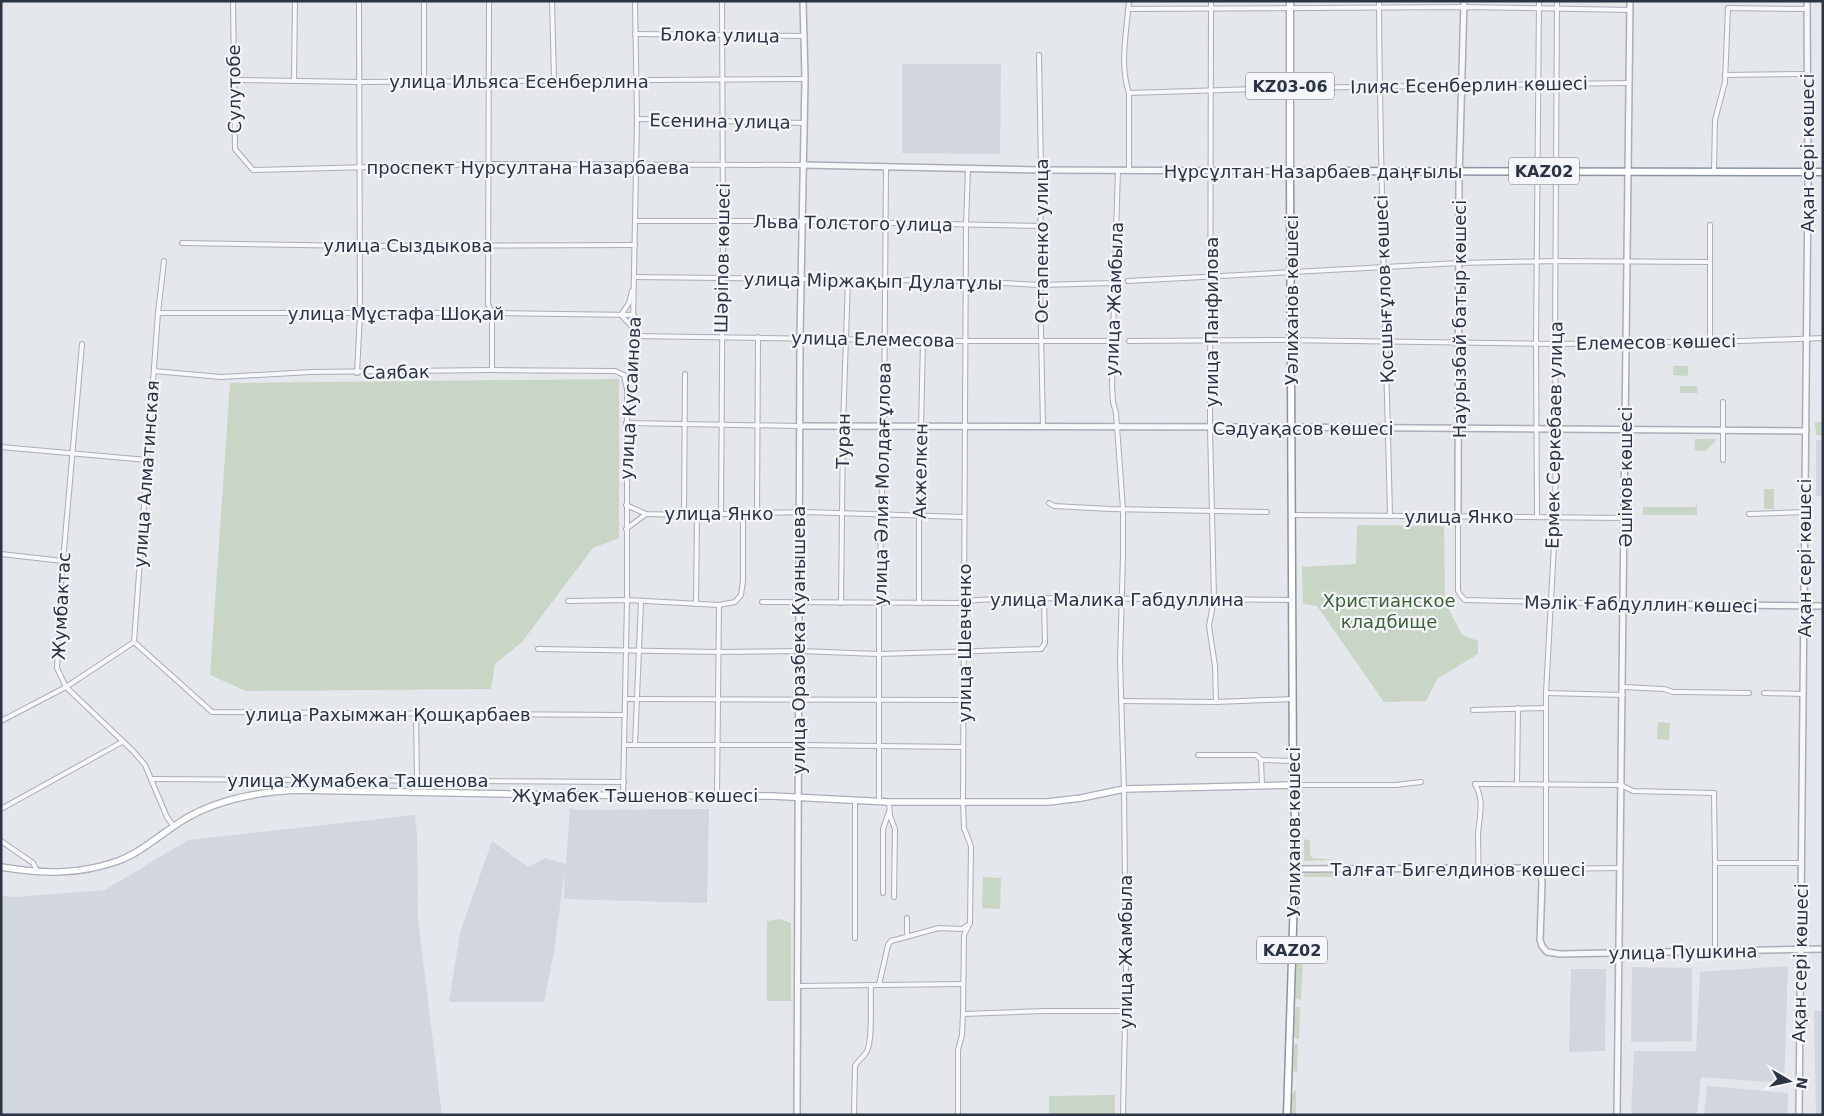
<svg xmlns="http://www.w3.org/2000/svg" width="1824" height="1116" viewBox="0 0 1824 1116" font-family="'DejaVu Sans',sans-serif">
	<rect width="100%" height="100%" fill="#e4e7ec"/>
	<g fill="#d2d6de">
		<polygon points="902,64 1001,64 1000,154 902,153"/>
		<rect x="1816" y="440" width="7" height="56"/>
		<polygon points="570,808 579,810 709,809 707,903 564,899 565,869 554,951 544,1002 449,1002 460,933 492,841 528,867 545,858 566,864"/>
		<polygon points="415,815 417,835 418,919 442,1115 1,1115 1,896 17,897 105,890 188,840"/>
		<polygon points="1788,966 1784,1083 1701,1077 1697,1115 1631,1115 1634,1051 1696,1051 1700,972"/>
		<polygon points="1632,967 1692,968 1692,1041 1631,1042"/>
		<polygon points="1571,969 1606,969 1605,1051 1569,1052"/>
		<polygon points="1823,1011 1823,1115 1816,1115 1814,1011"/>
		<polygon points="1707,1086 1788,1093 1787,1115 1704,1115"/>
	</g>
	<g fill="#c9d6c5">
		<polygon points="1673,366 1688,366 1688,376 1673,375"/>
		<polygon points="619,379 619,538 593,548 522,642 495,664 491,689 246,691 210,675 230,383"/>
		<polygon points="1680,386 1697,386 1698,393 1680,393"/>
		<polygon points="1815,422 1823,422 1823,435 1816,435"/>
		<polygon points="1695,439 1717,439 1706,451 1695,450"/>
		<rect x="1764" y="489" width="10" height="20"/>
		<polygon points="1696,505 1697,505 1697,515 1643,515 1643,507 1695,507"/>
		<polygon points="1357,525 1444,526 1445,602 1462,635 1478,641 1478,654 1437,679 1426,701 1384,702 1317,606 1303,604 1302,567 1356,564"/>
		<polygon points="1658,722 1670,723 1669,740 1657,739"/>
		<polygon points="1304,839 1310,841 1310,855 1313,858 1335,860 1304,861"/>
		<polygon points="1307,873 1335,873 1337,877 1304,877 1304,874"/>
		<polygon points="983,877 1001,878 1000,909 982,908"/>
		<polygon points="780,919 791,923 791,1001 767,1001 767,921"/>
		<polygon points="1299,959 1301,959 1303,963 1301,1000 1295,998 1296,963"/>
		<polygon points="1298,1007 1300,1007 1299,1039 1296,1039 1294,1036 1295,1008"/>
		<polygon points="1295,1044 1298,1044 1297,1072 1293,1071 1294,1045"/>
		<polygon points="1296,1090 1296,1115 1292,1115 1292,1093"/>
		<polygon points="1115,1095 1115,1115 1049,1115 1049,1096"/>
	</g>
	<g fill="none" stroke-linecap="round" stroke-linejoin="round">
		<defs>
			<g id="minor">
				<polyline points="233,1 235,149 253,170 489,164 803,165"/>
				<polyline points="424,1 424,81"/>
				<polyline points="489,1 488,304 492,313 492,370"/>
				<polyline points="552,1 554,80"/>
				<path d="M 1129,1 C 1127,30 1119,65 1129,93 L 1129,170"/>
				<polyline points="1211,1 1210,427 1214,599 1209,626 1215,666 1216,702"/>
				<path d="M 1379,1 C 1380,173 1386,344 1390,516"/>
				<polyline points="1128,9 1464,7 1630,10"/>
				<polyline points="635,34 804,36"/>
				<polyline points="1039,55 1041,170 1040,285 1043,427"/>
				<polyline points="1725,75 1807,74"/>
				<polyline points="233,80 359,82 805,79"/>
				<polyline points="294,81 295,1"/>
				<polyline points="1129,93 1290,88 1629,83"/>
				<polyline points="637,119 804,123"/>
				<polyline points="1118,170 1115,266 1112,283 1114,298 1112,385 1113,402 1116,413 1123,509 1123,556 1120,660 1124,789 1126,977 1123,1115"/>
				<polyline points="1714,171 1715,120 1725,82 1728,8 1807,9"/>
				<polyline points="635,221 795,221 1041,226"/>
				<polyline points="182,243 359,246 635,245"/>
				<polyline points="164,261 158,313 134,642 212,712 625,715"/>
				<polyline points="634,277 965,281 1040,285 1112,283"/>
				<polyline points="1128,281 1459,263 1556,261 1709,262"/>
				<polyline points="632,291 629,303 621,315 634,329"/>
				<polyline points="158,313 492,313 634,315"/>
				<polyline points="633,336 965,341 1113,341"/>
				<polyline points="1129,341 1281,340 1555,344 1742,341 1823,338"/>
				<polyline points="1710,341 1710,225"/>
				<polyline points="82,344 61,584 57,668 66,687 133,751 145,765 167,817 174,827"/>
				<polyline points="154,371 221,377 310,372 492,370 615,371 624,375 626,386"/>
				<polyline points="357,373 360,314 359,1"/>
				<polyline points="626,423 800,426"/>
				<polyline points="1,447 147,460"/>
				<polyline points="1723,460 1723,402"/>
				<polyline points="1049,503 1054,506 1110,509 1267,512"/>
				<polyline points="626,505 646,514 684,515 805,512 964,517"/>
				<polyline points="721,514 723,221 722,1"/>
				<polyline points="757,514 758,337"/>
				<polyline points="1749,514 1805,512"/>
				<polyline points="684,515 685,374"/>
				<polyline points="1293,515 1625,518"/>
				<polyline points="1458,516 1458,591 1461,596 1465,600 1623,604"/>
				<polyline points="1537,517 1536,343 1539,1"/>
				<polyline points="626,529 646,514"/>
				<polyline points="1,554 63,561"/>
				<polyline points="568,601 627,600 719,605 735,602 741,595 743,581 743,514"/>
				<polyline points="762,602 964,603 976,600 1031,598 1293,600"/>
				<polyline points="841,603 843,426 848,279"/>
				<polyline points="919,603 919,516 923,340"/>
				<polyline points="696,604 697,515"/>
				<polyline points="538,649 719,652 799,651 879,654 1041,649 1045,643 1044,598"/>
				<polyline points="1623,687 1664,689 1673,692 1684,692 1749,693"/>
				<polyline points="1546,693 1623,695"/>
				<polyline points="1764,693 1803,694"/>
				<polyline points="625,699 964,700"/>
				<polyline points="1121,701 1216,702 1293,699"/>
				<polyline points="1473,710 1546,708"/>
				<polyline points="416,713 417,781"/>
				<polyline points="1,721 66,687 134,642"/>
				<polyline points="624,745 798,745 963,747"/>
				<polyline points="635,745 641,601"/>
				<polyline points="1198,755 1256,755 1261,760 1262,786"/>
				<polyline points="1261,760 1293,761"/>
				<polyline points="151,779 624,782"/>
				<polyline points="1475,784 1621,785 1633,791 1714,793 1715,863 1715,951"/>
				<path d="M 1475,784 C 1485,801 1479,817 1478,835 C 1478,846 1479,857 1478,868"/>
				<polyline points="1517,784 1518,708"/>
				<polyline points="1294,785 1396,785 1421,782"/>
				<polyline points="717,795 719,605"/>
				<polyline points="623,796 627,600 627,388 632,374 637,119 635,1"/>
				<polyline points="879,801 879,603 884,426 886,166"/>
				<polyline points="889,802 890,816 895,829 894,897"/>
				<polyline points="1,809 122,742"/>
				<polyline points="1,841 33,863 38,872"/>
				<polyline points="1715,863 1801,863"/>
				<polyline points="1545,869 1620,868"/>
				<polyline points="1546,869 1546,693 1555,526 1556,430 1555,344 1557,1"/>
				<polyline points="883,893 883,829 889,812"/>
				<polyline points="907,935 907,918"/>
				<polyline points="855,938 855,801"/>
				<polyline points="879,985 888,945 891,941 939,928 962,929 968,925"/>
				<polyline points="797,986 963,984"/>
				<polyline points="963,1014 1045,1011 1125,1011"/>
				<path d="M 854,1115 L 855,1066 C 858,1060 864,1057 867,1051 C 873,1039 870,1000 871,985"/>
				<polyline points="958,1115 958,1050 962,1035 963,1014 964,935 970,923 971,846 964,828 963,802 966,225 968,168"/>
			</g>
			<g id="tertiary">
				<polyline points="803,165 1041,170 1290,171"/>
				<polyline points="800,426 1281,427 1806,431"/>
				<polyline points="1458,516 1459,179 1464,1"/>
				<polyline points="1623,604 1823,606"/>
				<polyline points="1295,869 1525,868 1540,869 1542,882 1540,940 1542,946 1547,952 1560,954 1823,949"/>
				<polyline points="797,1115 800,337 805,79 803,1"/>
				<polyline points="1617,1115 1630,1"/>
				<polyline points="1799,1115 1808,182 1807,1"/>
			</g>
			<path id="secondary" d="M 1,867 C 43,874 78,875 118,861 C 140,853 160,835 180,822 C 214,800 257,792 297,790 L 558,795 L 772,796 L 889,802 L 1048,802 L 1081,798 L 1124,789 L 1294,785"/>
			<polyline id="primary" points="1290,171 1290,1"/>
			<polyline id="trunk" points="1287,1115 1296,835 1293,779 1290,171 1823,172"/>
		</defs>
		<use href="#minor" stroke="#a9aeb7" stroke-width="6"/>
		<use href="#tertiary" stroke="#a9aeb7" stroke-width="8"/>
		<use href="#secondary" stroke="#a9aeb7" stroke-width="8"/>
		<use href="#primary" stroke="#a3abb8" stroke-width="9"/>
		<use href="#trunk" stroke="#8b94a3" stroke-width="9"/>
		<use href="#minor" stroke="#f7f8fa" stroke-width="4"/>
		<use href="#tertiary" stroke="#f7f8fa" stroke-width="5"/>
		<use href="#secondary" stroke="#fff" stroke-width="5.5"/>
		<use href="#primary" stroke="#fff" stroke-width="6"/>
		<use href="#trunk" stroke="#fff" stroke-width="6"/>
	</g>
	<g text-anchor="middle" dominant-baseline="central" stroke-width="4.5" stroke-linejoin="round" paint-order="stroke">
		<g fill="#f4f6f9" stroke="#676e7b" stroke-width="1">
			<rect x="1246" y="72.5" width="88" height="27" rx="4"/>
			<rect x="1509" y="157.5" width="70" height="27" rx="4"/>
			<rect x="1257" y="936.5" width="70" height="27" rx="4"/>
		</g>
		<g font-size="16" font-weight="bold" fill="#2b3445">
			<text x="1290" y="86">KZ03-06</text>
			<text x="1544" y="171">KАZ02</text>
			<text x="1292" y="950">KАZ02</text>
		</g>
		<g font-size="18" fill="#2b3445" stroke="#f4f6f9">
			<text transform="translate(720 35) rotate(1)">Блока улица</text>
			<text x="519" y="81">улица Ильяса Есенберлина</text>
			<text transform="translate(1469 85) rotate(-1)">Ілияс Есенберлин көшесі</text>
			<text transform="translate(234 89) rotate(-91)">Сулутобе</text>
			<text transform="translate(720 121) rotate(1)">Есенина улица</text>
			<text transform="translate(1807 153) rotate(-90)">Ақан сері көшесі</text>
			<text x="528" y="167">проспект Нурсултана Назарбаева</text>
			<text x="1313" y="171">Нұрсұлтан Назарбаев даңғылы</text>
			<text transform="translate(853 223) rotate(1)">Льва Толстого улица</text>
			<text transform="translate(1041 241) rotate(-90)">Остапенко улица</text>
			<text x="408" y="245">улица Сыздыкова</text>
			<text transform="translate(722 258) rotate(-89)">Шәріпов көшесі</text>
			<text transform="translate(873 281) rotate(1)">улица Міржақып Дулатұлы</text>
			<text transform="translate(1384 289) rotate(-92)">Қосшығұлов көшесі</text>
			<text transform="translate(1114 299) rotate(-88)">улица Жамбыла</text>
			<text transform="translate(1291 300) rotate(-90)">Уәлиханов көшесі</text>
			<text x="396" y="313">улица Мұстафа Шоқай</text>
			<text transform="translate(1459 319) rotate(-90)">Наурызбай батыр көшесі</text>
			<text transform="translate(1211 322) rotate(-90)">улица Панфилова</text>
			<text transform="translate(873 339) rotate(1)">улица Елемесова</text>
			<text transform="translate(1656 342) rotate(-1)">Елемесов көшесі</text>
			<text transform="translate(396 372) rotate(-1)">Саябак</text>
			<text transform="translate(630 398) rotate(-87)">улица Кусаинова</text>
			<text x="1303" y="428">Сәдуақасов көшесі</text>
			<text transform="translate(1554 435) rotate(-89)">Ермек Серкебаев улица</text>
			<text transform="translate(843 441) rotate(-89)">Туран</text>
			<text transform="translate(920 471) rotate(-89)">Акжелкен</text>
			<text transform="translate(146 474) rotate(-86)">улица Алматинская</text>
			<text transform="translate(1625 477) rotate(-90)">Әшімов көшесі</text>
			<text transform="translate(882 484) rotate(-89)">улица Әлия Молдағұлова</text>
			<text x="719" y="513">улица Янко</text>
			<text x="1459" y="516">улица Янко</text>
			<text transform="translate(1804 558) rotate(-90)">Ақан сері көшесі</text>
			<text x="1117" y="599">улица Малика Габдуллина</text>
			<text transform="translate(1641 604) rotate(1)">Мәлік Ғабдуллин көшесі</text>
			<text transform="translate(61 606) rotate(-87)">Жумбактас</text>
			<text transform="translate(798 640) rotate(-90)">улица Оразбека Куанышева</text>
			<text transform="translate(964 643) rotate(-90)">улица Шевченко</text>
			<text x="388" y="714">улица Рахымжан Қошқарбаев</text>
			<text x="358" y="780">улица Жумабека Ташенова</text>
			<text x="635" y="795">Жұмабек Тәшенов көшесі</text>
			<text transform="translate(1293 832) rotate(-90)">Уәлиханов көшесі</text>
			<text x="1458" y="869">Талғат Бигелдинов көшесі</text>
			<text transform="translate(1125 952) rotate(-90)">улица Жамбыла</text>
			<text transform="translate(1683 952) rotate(-1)">улица Пушкина</text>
			<text transform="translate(1800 963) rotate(-89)">Ақан сері көшесі</text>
		</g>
		<g font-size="18" fill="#3f6138" stroke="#f4f6f9">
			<text x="1389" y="600">Христианское<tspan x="1389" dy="21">кладбище</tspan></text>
		</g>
	</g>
	<rect width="1824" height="1116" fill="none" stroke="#2b3445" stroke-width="5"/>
	<g transform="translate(1789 1081) rotate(99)" stroke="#f4f6f9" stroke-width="4" paint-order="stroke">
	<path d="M0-4L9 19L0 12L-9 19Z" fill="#2b3445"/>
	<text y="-8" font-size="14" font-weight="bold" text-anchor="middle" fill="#2b3445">N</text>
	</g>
</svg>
